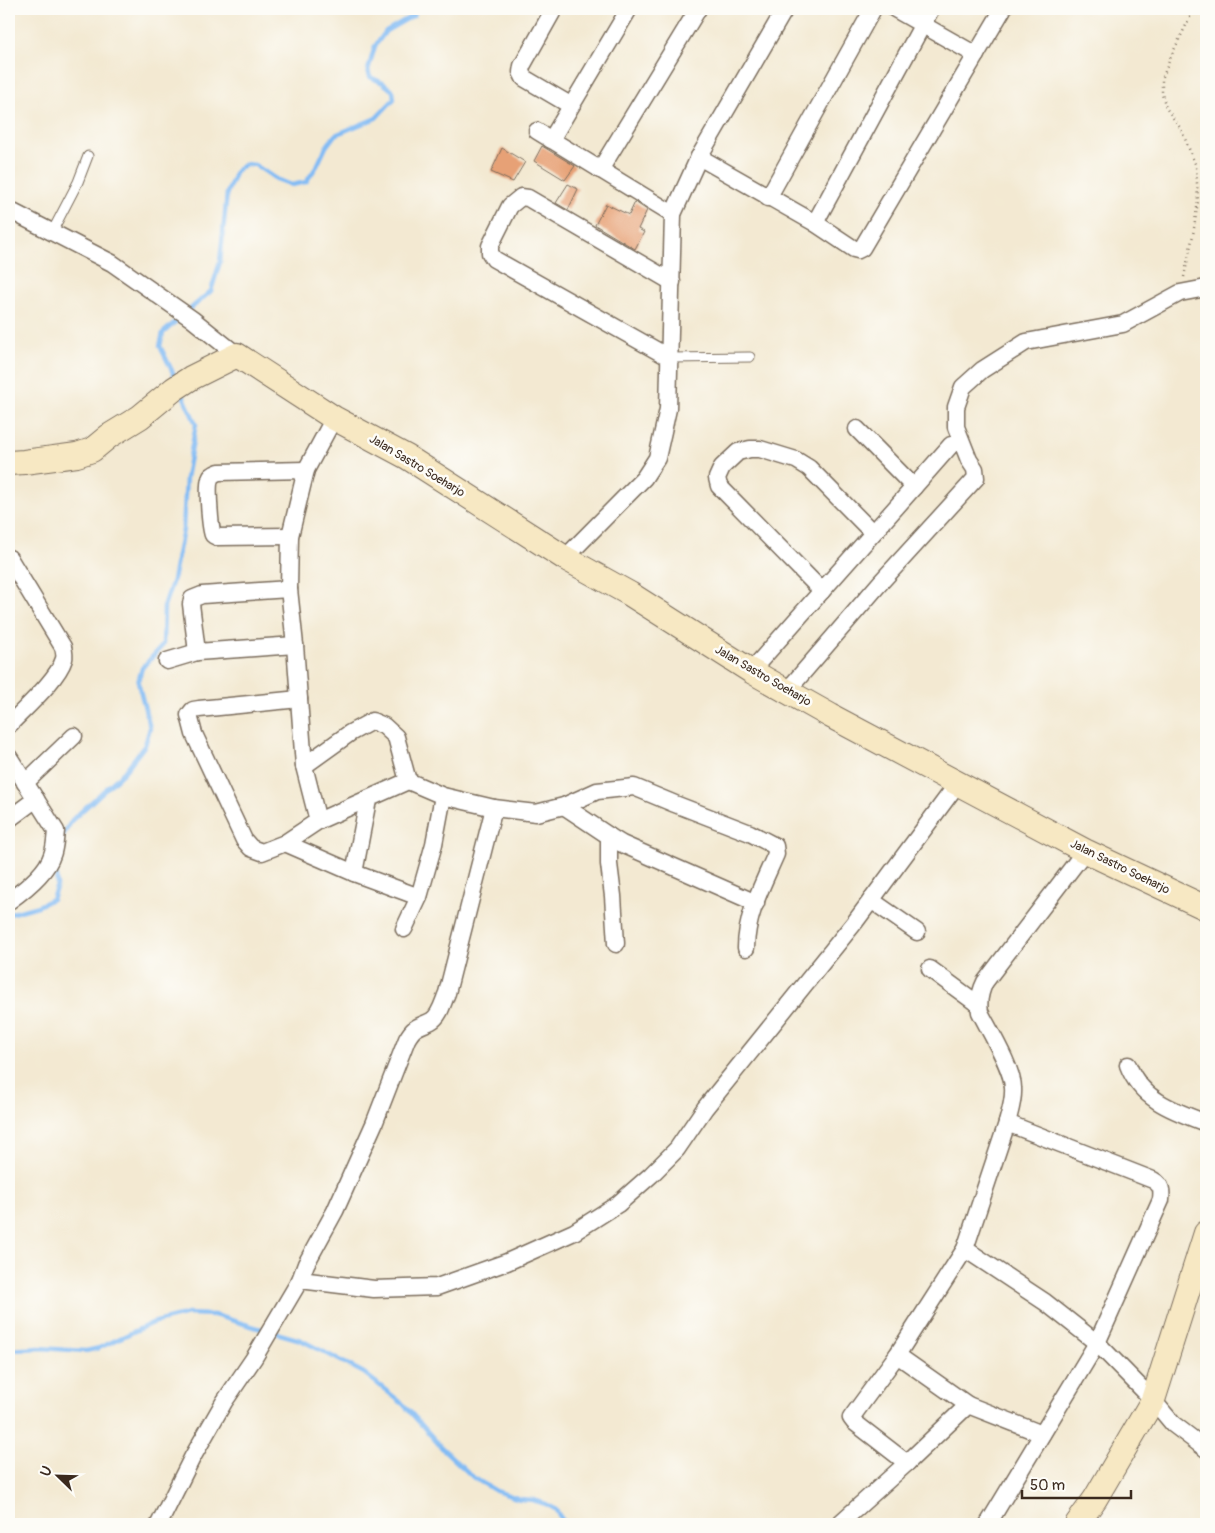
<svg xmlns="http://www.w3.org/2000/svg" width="1215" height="1533" viewBox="0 0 1215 1533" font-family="Pangolin,sans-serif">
	<rect width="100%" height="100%" fill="#fdfcf7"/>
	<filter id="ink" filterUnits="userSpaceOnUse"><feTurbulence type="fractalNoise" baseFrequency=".02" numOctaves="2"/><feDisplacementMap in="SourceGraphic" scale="10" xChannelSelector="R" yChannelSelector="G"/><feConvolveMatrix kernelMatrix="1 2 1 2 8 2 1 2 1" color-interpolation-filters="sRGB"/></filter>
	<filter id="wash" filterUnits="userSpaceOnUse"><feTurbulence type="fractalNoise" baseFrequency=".0096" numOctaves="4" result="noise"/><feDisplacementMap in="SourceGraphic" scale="20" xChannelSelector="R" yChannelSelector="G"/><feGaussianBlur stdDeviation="1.12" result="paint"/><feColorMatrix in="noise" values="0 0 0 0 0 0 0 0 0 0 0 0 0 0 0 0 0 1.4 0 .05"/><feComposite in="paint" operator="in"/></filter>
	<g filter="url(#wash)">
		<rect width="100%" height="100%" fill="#f3e9d2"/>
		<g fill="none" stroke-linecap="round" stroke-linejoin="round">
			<g stroke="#83bcf4" stroke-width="4.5">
				<polyline points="188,311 211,291 220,262 227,193 236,171 245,164 255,165 276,179 292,185 306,182 317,166 326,147 335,135 376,118 394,99 393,91 383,83 370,77 368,70 375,46 386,31 414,15 417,9"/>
				<polyline points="176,379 160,346 163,333 182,316"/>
				<polyline points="61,839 72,820 124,772 145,745 150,728 138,682 142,668 163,645 164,606 173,580 183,530 186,478 196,424 182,393"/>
				<polyline points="9,914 38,906 52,899 57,885 55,862"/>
				<polyline points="273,1332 301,1340 364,1373 403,1404 442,1448 474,1478 496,1491 520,1499 533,1500 546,1504 555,1509 565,1524"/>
				<polyline points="9,1350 39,1348 86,1351 99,1348 152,1323 188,1314 214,1315 265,1330"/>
			</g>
		</g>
		<g id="blocks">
			<g fill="#e7a176">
				<polygon points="542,146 575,166 565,180 534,161"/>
				<polygon points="502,148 525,162 513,182 491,172"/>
				<polygon points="568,184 578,189 568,210 556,203"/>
				<polygon points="635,202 647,210 638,229 644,232 635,249 595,225 606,204 629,215"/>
			</g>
		</g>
	</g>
	<g filter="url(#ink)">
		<use href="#blocks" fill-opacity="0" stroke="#7b6d5d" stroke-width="1"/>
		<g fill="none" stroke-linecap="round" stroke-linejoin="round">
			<defs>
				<g id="lane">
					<polyline points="52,232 78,182 88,156"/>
					<polyline points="670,358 750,357"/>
				</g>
				<g id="street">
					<polyline points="554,9 522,66 521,72 524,78 570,105"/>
					<polyline points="895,9 976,55"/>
					<polyline points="537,131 673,214"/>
					<polyline points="551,140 629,9"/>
					<polyline points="699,157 815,223 854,249 858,250 862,248 1003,9"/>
					<polyline points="600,170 698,9"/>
					<polyline points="768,198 873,9"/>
					<polyline points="9,210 112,263 192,319 237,355"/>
					<polyline points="815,223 931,9"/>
					<polyline points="670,358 494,259 490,253 490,246 510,206 521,197 528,198 672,282"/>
					<polyline points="914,487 951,445"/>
					<path d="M 290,536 L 217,537 L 213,535 C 210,527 207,487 210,479 C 211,475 216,473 219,472 L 306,470"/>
					<path d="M 9,558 L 63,647 C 64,651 65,655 64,659 C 58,679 24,709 9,725"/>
					<polyline points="565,558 644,478 657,458 668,409 673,214 699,157 785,9"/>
					<polyline points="822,591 719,486 717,478 722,467 738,452 750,449 760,449 796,460 809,468 873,533"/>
					<polyline points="197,652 191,604 192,599 202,595 289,589"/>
					<polyline points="167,661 197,652 295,645"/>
					<polyline points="751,671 914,487 857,429"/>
					<polyline points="787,691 880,583 976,478 975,469 969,460 956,427 956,407 963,387 982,370 1026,342 1123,324 1180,293 1206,288"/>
					<path d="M 299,699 L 199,709 L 193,710 L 189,715 L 194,734 L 244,840 L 251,848 L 262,852 L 285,843 L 318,821 L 408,781 L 443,796 L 494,808 L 536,813 L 564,806 L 597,791 L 634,787 L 675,804 L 750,833 L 775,846 L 776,854 C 763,884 746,915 746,948"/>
					<path d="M 9,757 L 56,831 C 55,839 55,848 52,855 C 47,872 23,891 9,901"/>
					<polyline points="304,766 350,733 372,721 384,726 396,737 408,781"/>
					<polyline points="25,783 74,736"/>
					<polyline points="564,806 609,836 609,864 613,896 616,944"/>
					<polyline points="9,819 36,799"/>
					<polyline points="318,821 304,766 295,645 289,589 290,536 306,470 334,418"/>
					<polyline points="609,836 622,844 756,903"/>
					<polyline points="285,843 354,873 419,897"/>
					<polyline points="354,873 368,800"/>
					<polyline points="871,900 917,932"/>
					<polyline points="404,929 419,897 434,844 443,796"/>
					<polyline points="930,969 979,1005"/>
					<path d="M 1128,1065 C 1141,1100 1174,1111 1206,1123"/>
					<path d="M 1007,1123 C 1010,1111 1014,1100 1013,1088 C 1013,1069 989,1030 980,1012 C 978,1001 980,992 985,982 L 1085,851"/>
					<polyline points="965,1249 1045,1302 1097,1343 1153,1400 1173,1424 1206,1449"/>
					<polyline points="300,1280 374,1289 437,1287 507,1262 574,1232 618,1204 651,1175 677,1149 705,1108 855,922 958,783"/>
					<polyline points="897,1355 851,1418 854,1422 907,1463"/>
					<polyline points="968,1405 1042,1434"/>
					<path d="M 159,1524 L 192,1458 L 224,1402 L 254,1358 L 300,1280 L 306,1264 L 335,1211 L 374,1124 L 407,1039 C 415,1025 419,1027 431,1021 C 440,1016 443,1002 447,993 L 494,808"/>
					<path d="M 839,1524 L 907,1463 L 968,1405 L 897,1355 L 965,1249 L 1007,1123 L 1153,1180 C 1162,1185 1162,1191 1161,1200 L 1097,1343 L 988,1524"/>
				</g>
				<g id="secondary">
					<polyline points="9,463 24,462 77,455 92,450 109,436 140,417 174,389 191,378 237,355 334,418 407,457 565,558 630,594 751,671 831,716 1085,851 1206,908"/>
					<polyline points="1077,1524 1095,1499 1153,1400 1206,1233"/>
				</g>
			</defs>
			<use href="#lane" stroke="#7b6d5d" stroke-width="11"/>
			<use href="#street" stroke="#7b6d5d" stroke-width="19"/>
			<use href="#secondary" stroke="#7b6d5d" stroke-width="26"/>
			<polyline stroke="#7b6d5d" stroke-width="2.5" stroke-dasharray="1 4" stroke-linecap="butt" points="1184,277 1193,235 1198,201 1196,166 1181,129 1166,108 1162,94 1162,79 1172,54 1194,9"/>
			<use href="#lane" stroke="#fff" stroke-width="9"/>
			<use href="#street" stroke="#fff" stroke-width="16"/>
			<use href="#secondary" stroke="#f7e8c3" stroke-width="24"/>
		</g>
	</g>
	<g text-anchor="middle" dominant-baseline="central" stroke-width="5" stroke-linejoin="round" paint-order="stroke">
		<g font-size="12" fill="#3b2a1e" stroke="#fdfcf7">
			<text transform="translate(417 466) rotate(31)">Jalan Sastro Soeharjo</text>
			<text transform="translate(763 676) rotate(30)">Jalan Sastro Soeharjo</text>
			<text transform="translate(1120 867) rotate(26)">Jalan Sastro Soeharjo</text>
		</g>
	</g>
	<rect width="1215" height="1533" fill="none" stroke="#fdfcf7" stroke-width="30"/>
	<g transform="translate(58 1476) rotate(293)" stroke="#fdfcf7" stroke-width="4" paint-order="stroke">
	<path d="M0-4L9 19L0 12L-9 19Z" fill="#3b2a1e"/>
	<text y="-8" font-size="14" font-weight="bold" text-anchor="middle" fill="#3b2a1e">U</text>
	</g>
	<path d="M1022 1490v8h109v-8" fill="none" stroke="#3b2a1e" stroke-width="2.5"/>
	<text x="1030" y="1490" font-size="15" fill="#3b2a1e" stroke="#fdfcf7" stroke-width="4" paint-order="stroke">50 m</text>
</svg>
